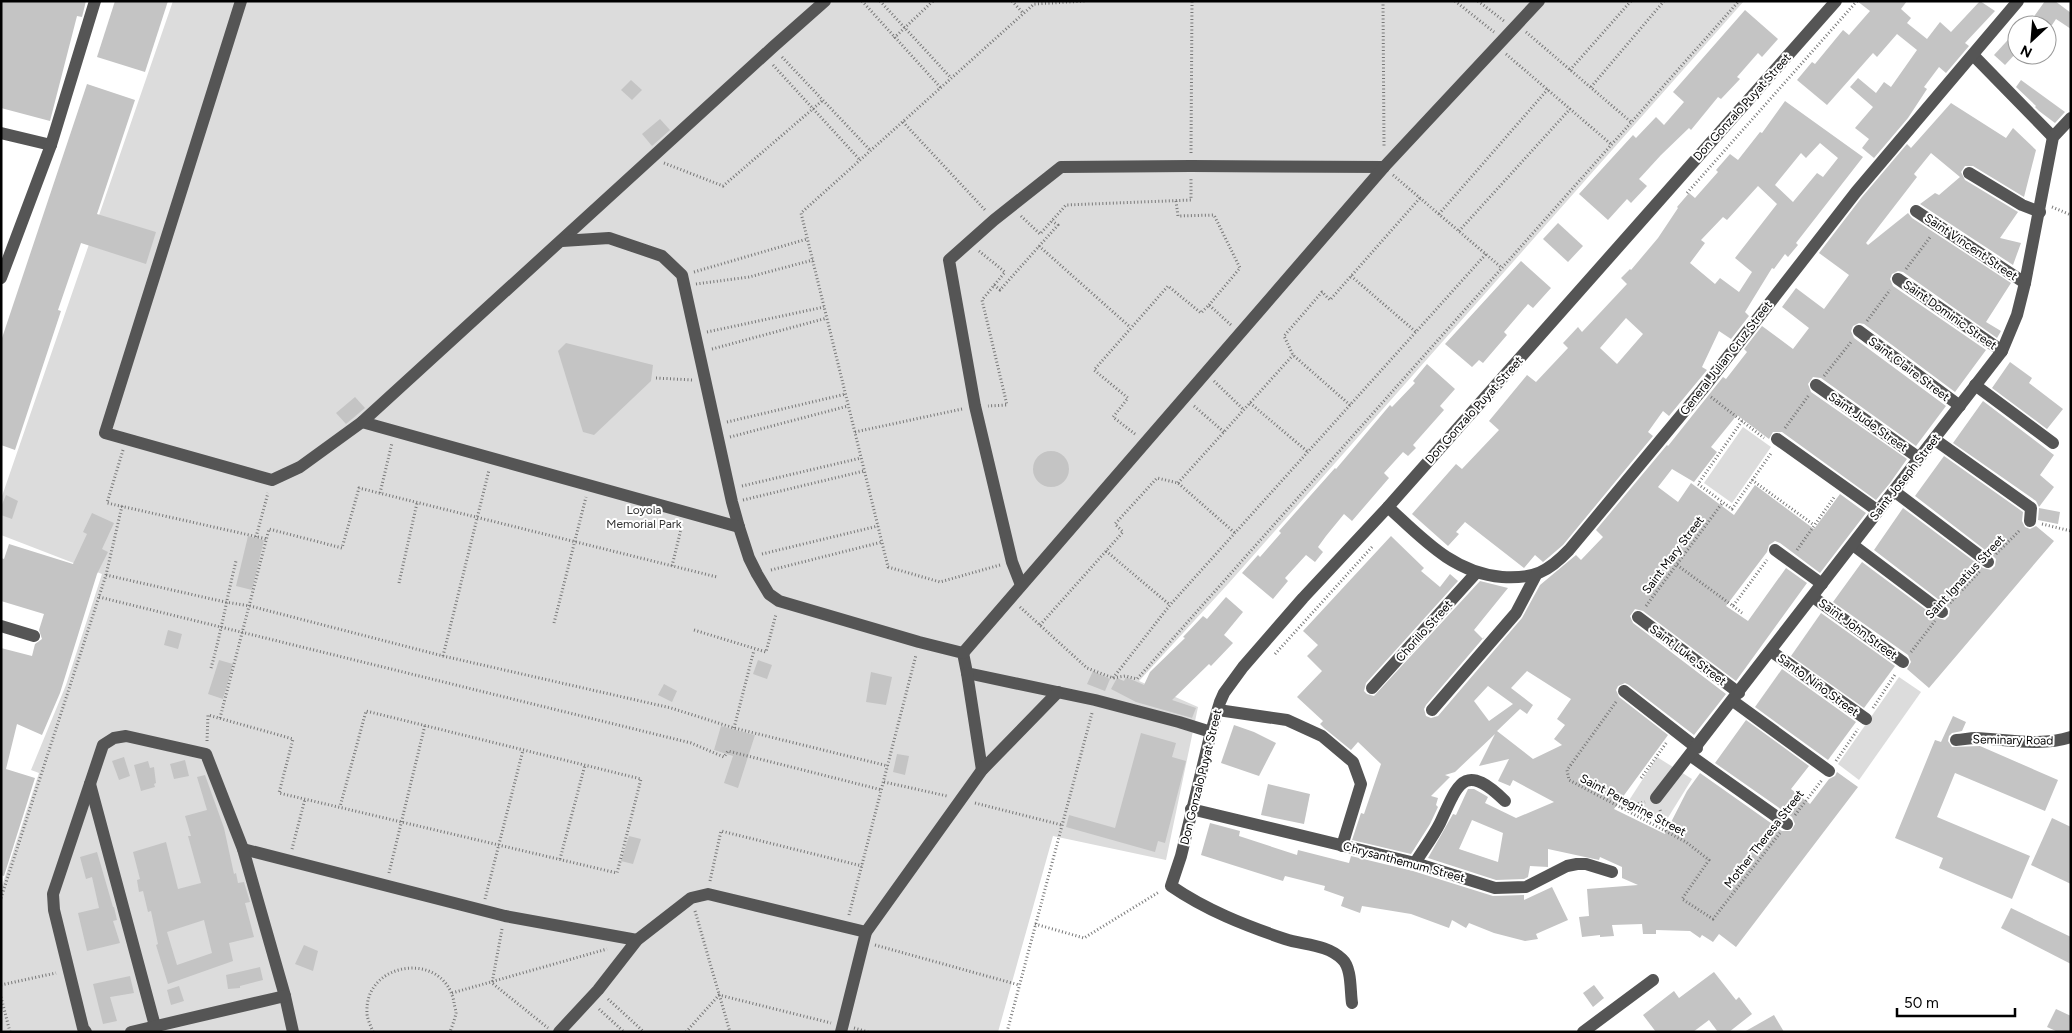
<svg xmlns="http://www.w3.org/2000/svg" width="2072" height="1033" viewBox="0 0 2072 1033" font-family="Figtree,sans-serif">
	<rect width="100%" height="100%" fill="#fff"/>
	<g fill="#dcdcdc">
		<polygon points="173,1 1744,1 1228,584 1139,681 1198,707 1166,860 1053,836 998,1032 1,1032 1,889 39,773 31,770 66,685 102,574 1,535 1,499"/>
		<polygon points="1743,427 1771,447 1732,503 1704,483"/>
		<polygon points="1899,677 1921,692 1859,780 1838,764"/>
		<polygon points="1657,757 1692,779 1664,824 1628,802"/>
	</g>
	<g fill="#c4c4c4" fill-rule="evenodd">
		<polygon points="1,1 86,1 82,17 77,16 50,121 1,108"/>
		<polygon points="115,1 168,1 145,72 97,57"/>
		<polygon points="1857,1 1907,1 1901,9 1911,18 1907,23 1927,39 1940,22 1951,32 1980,1 1995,11 1965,43 1969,46 1946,73 1939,67 1924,87 1927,89 1908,118 1874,158 1862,148 1869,139 1855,128 1873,107 1850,87 1858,78 1876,93 1884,82 1891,87 1917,50 1897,34 1877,57 1873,53 1827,105 1797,80 1812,62 1815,64 1843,30 1849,35 1870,11"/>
		<polygon points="2045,1 2055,1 2071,13 2071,29 2056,19 2052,25 2028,25"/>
		<polygon points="1745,10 1778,39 1762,57 1758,53 1737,77 1740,79 1721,99 1718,97 1691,130 1689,128 1661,155 1639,179 1647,186 1631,203 1627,199 1608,220 1579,194 1633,135 1636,138 1656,117 1664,125 1684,102 1673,92"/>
		<polygon points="2017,30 2017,52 2005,65 1994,55"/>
		<polygon points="631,80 642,90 632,100 621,90"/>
		<polygon points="2021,80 2065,112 2055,123 2039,111 2035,107 2036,106 2016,87"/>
		<polygon points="87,84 135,100 97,214 156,232 146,264 81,243 58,310 61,311 15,450 1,445 1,341"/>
		<path d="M 1785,101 L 1863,157 L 1796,243 L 1798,245 L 1788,257 L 1785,254 L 1774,269 L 1772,268 L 1745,312 L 1749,316 L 1731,339 L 1719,331 L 1702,367 L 1707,370 L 1669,416 L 1663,411 L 1648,432 L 1653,436 L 1563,545 L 1549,557 L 1543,562 L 1535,555 L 1524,568 L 1465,522 L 1456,532 L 1459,534 L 1448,546 L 1412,514 L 1456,464 L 1462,469 L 1499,430 L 1489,421 L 1527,375 L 1536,382 L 1568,348 L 1563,343 L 1578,327 L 1582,332 L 1627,284 L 1621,278 L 1630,269 L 1631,270 L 1658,238 L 1678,208 L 1677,207 L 1689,193 L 1695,198 L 1718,172 L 1716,170 L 1730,154 L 1738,160 L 1760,132 L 1762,133 ZM 1820,143 L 1838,158 L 1823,177 L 1817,173 L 1793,202 L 1775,185 L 1801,153 L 1806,158 ZM 1758,186 L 1777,204 L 1735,258 L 1752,272 L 1739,292 L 1720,278 L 1715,284 L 1690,263 L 1705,243 L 1701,240 L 1723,217 L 1727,220 ZM 1626,318 L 1643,334 L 1617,364 L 1600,348 Z"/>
		<path d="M 1951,103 L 2006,138 L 2013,128 L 2036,150 L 2024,197 L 1973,166 L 1965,166 L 1961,172 L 1965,180 L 2018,212 L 2000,238 L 2021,243 L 2013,265 L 1920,204 L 1935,193 L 1939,195 L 1960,177 L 1931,153 L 1914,174 L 1917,177 L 1866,243 L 1868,245 L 1908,213 L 1912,218 L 2011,283 L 1986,322 L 2001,331 L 1997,338 L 1903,272 L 1898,271 L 1892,274 L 1890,279 L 1893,286 L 1986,350 L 1955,392 L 1864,324 L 1859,323 L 1853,326 L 1851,331 L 1854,338 L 1946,406 L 1916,446 L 1821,378 L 1813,377 L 1808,384 L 1811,392 L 1907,459 L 1890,483 L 1876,500 L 1782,432 L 1773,432 L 1769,439 L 1737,415 L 1711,447 L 1717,452 L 1694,482 L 1672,469 L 1658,487 L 1678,502 L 1691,483 L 1734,515 L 1755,485 L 1814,529 L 1840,494 L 1866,513 L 1820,573 L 1780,543 L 1775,541 L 1769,545 L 1767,552 L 1726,606 L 1748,621 L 1786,568 L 1807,583 L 1736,681 L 1643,611 L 1635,609 L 1630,616 L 1633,623 L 1726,694 L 1694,735 L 1629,685 L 1625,683 L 1618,686 L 1616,690 L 1619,697 L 1668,735 L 1614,809 L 1665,834 L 1687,791 L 1700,773 L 1782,831 L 1791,831 L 1795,824 L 1792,817 L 1715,763 L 1746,720 L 1809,766 L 1791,789 L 1810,804 L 1829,779 L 1835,776 L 1837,772 L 1858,787 L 1736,947 L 1719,934 L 1713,942 L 1702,935 L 1700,938 L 1690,931 L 1656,930 L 1656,934 L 1643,934 L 1642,924 L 1612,925 L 1614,936 L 1600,937 L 1600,935 L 1582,937 L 1579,917 L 1589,916 L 1587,889 L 1638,885 L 1622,878 L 1622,867 L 1600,857 L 1599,860 L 1548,849 L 1548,867 L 1530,866 L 1528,877 L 1524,879 L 1496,880 L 1428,858 L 1453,814 L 1456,815 L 1468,789 L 1474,789 L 1483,794 L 1488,797 L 1485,803 L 1516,818 L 1554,802 L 1513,780 L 1510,786 L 1498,781 L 1509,759 L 1479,766 L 1495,734 L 1455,772 L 1445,775 L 1450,777 L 1431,796 L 1438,798 L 1436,805 L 1438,807 L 1430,824 L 1411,854 L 1352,840 L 1361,813 L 1364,814 L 1381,764 L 1358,742 L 1351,750 L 1324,728 L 1320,724 L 1323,721 L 1297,697 L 1322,671 L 1307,656 L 1318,645 L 1303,631 L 1391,536 L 1424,568 L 1421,571 L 1440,587 L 1450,574 L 1458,581 L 1366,683 L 1364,691 L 1367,694 L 1374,696 L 1480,581 L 1508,588 L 1474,630 L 1483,639 L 1485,636 L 1426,705 L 1424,709 L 1426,716 L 1431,718 L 1438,716 L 1522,618 L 1540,585 L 1576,555 L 1581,560 L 1603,537 L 1596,530 L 1667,445 L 1668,446 L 1723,377 L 1726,379 L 1747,352 L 1744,349 L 1762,326 L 1793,349 L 1809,328 L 1782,307 L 1796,288 L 1824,309 L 1849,275 L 1819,253 L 1862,197 L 1907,144 L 1911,148 ZM 1527,671 L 1571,699 L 1557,719 L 1565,725 L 1554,739 L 1562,745 L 1533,759 L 1497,731 L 1520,709 L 1527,714 L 1533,705 L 1511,688 ZM 1488,686 L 1513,704 L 1489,721 L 1474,701 ZM 1472,820 L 1503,833 L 1498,862 L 1459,849 Z"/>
		<polygon points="660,119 670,130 652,146 642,134"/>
		<polygon points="1558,223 1583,246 1568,262 1543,239"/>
		<polygon points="1521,261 1551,288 1533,308 1528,304 1504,332 1507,335 1483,363 1479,360 1472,367 1445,344"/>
		<polygon points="566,343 653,365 651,381 594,435 583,432 558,351"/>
		<polygon points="2010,362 2032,378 2029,383 2063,409 2047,429 1992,388"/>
		<polygon points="1427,364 1455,389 1440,406 1444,410 1413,445 1416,448 1408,456 1403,452 1384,473 1389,478 1352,521 1344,514 1326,536 1318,547 1323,552 1315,562 1306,555 1285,578 1288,581 1273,599 1242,573 1258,555 1260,557 1281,533 1279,531 1335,468 1336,469 1390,405 1392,407 1415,383 1413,381"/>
		<polygon points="355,397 365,408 346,424 336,413"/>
		<polygon points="1983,401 2054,455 2040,475 2054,487 2039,507 2036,501 1953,443"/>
		<circle cx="1051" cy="469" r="18"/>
		<polygon points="1944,456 2023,512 2022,521 2025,527 2030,529 2036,526 2054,541 1929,688 1907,669 1911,662 1908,655 1833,602 1862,562 1937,618 1945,620 1949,616 1950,609 1947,606 1874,550 1903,508 1983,568 1991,570 1995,566 1996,559 1993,556 1915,496"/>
		<polygon points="6,495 18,501 12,519 1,515 1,507"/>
		<polygon points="2039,508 2060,512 2058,524 2038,520"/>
		<polygon points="92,513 114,523 102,549 108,552 97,574 60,693 42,735 17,724 6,769 35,778 4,876 1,875 1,648 32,656 35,644 42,639 39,630 44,614 1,601 1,558 4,559 9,544 73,564 87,534 83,532"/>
		<polygon points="248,536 264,540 252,590 236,586"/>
		<polygon points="1226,597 1243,612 1224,635 1233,643 1211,666 1209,664 1172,700 1196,708 1192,718 1136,702 1111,689 1117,678 1124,681 1126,677 1144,685 1150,672 1185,638 1183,637 1203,616 1207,619"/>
		<polygon points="1821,613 1895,666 1864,708 1791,656"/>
		<polygon points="168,630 182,634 178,649 164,645"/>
		<polygon points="219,660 233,664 223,699 208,694"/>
		<polygon points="758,660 772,665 767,679 753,674"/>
		<polygon points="1782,669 1856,722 1828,760 1755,707"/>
		<polygon points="1093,671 1110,679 1105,691 1087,684"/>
		<polygon points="871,672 892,677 886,705 866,702"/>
		<polygon points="664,684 677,691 672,702 658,695"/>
		<polygon points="1953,716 1966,722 1962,731 1952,733 1949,736 1948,741 1952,747 1980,746 2058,780 2045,811 1955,773 1937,817 2030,856 2012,899 1939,868 1943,858 1895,838 1935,740 1941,742"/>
		<polygon points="1234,725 1254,732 1276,743 1259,776 1221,763"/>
		<polygon points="721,726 755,735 738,788 724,783 733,756 714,750"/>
		<polygon points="1141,733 1176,743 1172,757 1186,761 1165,843 1158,841 1155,852 1066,827 1069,815 1115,828"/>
		<polygon points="897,754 909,756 905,775 893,772"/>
		<polygon points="124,757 130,776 119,780 112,761"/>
		<polygon points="185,760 189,776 174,779 170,764"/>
		<polygon points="148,761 150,768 154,767 156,783 154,784 155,787 141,791 134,765"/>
		<path d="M 205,775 L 224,828 L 234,874 L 236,873 L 238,883 L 244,882 L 250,902 L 245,903 L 254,937 L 229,943 L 233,961 L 168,984 L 156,945 L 158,944 L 151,911 L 148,912 L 143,891 L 139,892 L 137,880 L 140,879 L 133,852 L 166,842 L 178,889 L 201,883 L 188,836 L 191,836 L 185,816 L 207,810 L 197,777 ZM 204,920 L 212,953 L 177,965 L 167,932 Z"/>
		<polygon points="1268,784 1310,794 1304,824 1261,815"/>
		<polygon points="2052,818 2071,827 2071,884 2031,865"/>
		<polygon points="1210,823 1240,831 1239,836 1297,855 1298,850 1349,863 1351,856 1413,871 1493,896 1524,895 1524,900 1552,887 1568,920 1536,934 1538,939 1525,941 1494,933 1469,923 1466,928 1452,920 1449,928 1411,914 1362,906 1360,913 1341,906 1344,897 1324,890 1325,886 1285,876 1283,881 1201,855"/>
		<polygon points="629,836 641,839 633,864 621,861"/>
		<polygon points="97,852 113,907 114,907 117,920 113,921 120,943 87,951 78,913 99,908 92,877 86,879 80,857"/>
		<polygon points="2011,908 2071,937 2071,964 2001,928"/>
		<polygon points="304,945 318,951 313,971 295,964"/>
		<polygon points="260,967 263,980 240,986 240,988 228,989 226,975"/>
		<polygon points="1714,972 1736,1000 1739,997 1752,1014 1729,1032 1718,1032 1709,1020 1693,1032 1656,1032 1643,1015 1674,991 1679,998"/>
		<polygon points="130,976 134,993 110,997 117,1021 103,1024 93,984"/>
		<polygon points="1594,985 1604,998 1593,1007 1583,993"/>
		<polygon points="179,986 184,1001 171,1005 167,990"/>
		<polygon points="2056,1009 2071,1016 2071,1032 2058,1032 2047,1027"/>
		<polygon points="1774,1015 1784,1032 1744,1032"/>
	</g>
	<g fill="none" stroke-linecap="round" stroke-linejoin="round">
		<g stroke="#777" stroke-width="3" stroke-dasharray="1 2.5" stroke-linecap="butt">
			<polyline points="862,1 941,88"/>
			<polyline points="880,1 951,78"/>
			<polyline points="1012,1 1023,13"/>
			<polyline points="1383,1 1384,146"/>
			<polyline points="1455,1 1494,32"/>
			<polyline points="1478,1 1504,21"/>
			<polyline points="1526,32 1631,122"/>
			<polyline points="894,38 933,1"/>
			<polyline points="1506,54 1612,145"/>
			<polyline points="782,57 871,151"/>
			<polyline points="773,65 860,160"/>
			<polyline points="1570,70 1631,1"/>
			<polyline points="1591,87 1664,1"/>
			<polyline points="903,122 986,211"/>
			<polyline points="1191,153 1192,1"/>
			<polyline points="664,163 723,186 822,101"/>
			<polyline points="1393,175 1502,268"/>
			<polyline points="1687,193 1857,1"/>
			<polyline points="1176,201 1178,216 1214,215 1240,268 1209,305"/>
			<polyline points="2052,207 2071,215"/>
			<polyline points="1439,214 1548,89"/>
			<polyline points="1021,216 1040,234 1066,205 1191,200 1191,179"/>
			<polyline points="1459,231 1570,109"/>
			<polyline points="1039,246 1130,327"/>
			<polyline points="979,251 1005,272 982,300 1007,405 988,406"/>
			<polyline points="1906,269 1931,236"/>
			<polyline points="694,272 807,239"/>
			<polyline points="1351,276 1416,332"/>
			<polyline points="696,284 749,277 813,260"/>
			<polyline points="994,285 1000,290 1058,225 1052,221"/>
			<polyline points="1867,321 1890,290"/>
			<polyline points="707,332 824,307"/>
			<polyline points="712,349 827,318"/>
			<polyline points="1824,376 1851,342"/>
			<polyline points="656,378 693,380"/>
			<polyline points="1214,381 1244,410"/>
			<polyline points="1711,397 1764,438"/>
			<polyline points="1250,403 1308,452"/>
			<polyline points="1350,405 1293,355 1284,336 1322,292 1330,300 1420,198"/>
			<polyline points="1194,406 1224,432"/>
			<polyline points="1742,421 1698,484 1732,509 1772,452"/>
			<polyline points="727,422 846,394"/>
			<polyline points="1785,428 1809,395"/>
			<polyline points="855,432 962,409"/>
			<polyline points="1135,434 1113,417 1128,398 1094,370 1168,286 1201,313 1209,305 1231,325"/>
			<polyline points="730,437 848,406"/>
			<polyline points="123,450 107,503 267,539"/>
			<polyline points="1752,480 1814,525"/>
			<polyline points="1178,483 1293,355"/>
			<polyline points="742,486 861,458"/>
			<polyline points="380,493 392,443"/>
			<polyline points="743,500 864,471"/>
			<polyline points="2042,524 2071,531"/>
			<polyline points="256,537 268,493"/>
			<polyline points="1797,550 1835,496"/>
			<polyline points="1106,551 1170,605"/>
			<polyline points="762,554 878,526"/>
			<polyline points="1996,554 2020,530"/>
			<polyline points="1000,565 940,582 888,567 801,213 1034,4 1085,1"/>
			<polyline points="1677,565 1733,606 1767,560"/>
			<polyline points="672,566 682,525"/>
			<polyline points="771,570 882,542"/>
			<polyline points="106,575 225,602 250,606 443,656 671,708 734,728 888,766"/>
			<polyline points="399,583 417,503"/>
			<polyline points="99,597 691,743 724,757 728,751 882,790"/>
			<polyline points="1950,603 1980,571"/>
			<polyline points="1646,606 1723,502"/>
			<polyline points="1733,606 1742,613"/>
			<polyline points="1020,607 1087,668 1113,678 1125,676 1137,679 1739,1"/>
			<polyline points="554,623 586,497"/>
			<polyline points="1040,625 1123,532 1115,524 1157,478 1178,483 1235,533"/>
			<polyline points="694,630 766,652 776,614"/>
			<polyline points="1911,652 1935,621"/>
			<polyline points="1275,654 1372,547"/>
			<polyline points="443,656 489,470"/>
			<path d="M 211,668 C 221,633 227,597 236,561"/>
			<polyline points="1113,678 1170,605 1486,254"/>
			<polyline points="1616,702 1567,770 1569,780 1686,842 1709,860 1682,899 1713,919 1780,833"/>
			<polyline points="1873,708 1896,673"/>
			<polyline points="220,718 269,529 342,548 359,488 717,577"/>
			<polyline points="734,728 754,650"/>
			<polyline points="207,741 208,715 293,739 279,793 617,873 641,779 366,711 340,807"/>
			<polyline points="1836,761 1858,729"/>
			<polyline points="1641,778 1667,742"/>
			<polyline points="884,782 947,796"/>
			<polyline points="975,803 1062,825"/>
			<polyline points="1621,808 1645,802"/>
			<polyline points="1660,810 1666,831"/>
			<polyline points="1795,815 1822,780"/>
			<polyline points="292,849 305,799"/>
			<polyline points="560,859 585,765"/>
			<polyline points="389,873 425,725"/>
			<polyline points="710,881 721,831 862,866"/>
			<polyline points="1,898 106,575 122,506"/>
			<polyline points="485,899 523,750"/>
			<polyline points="695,911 730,1032"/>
			<polyline points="849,915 916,655"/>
			<polyline points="1035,924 1084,938 1159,892"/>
			<polyline points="502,929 492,983 548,1028"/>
			<polyline points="875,945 1019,985"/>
			<polyline points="1,985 56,973"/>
			<polyline points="452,993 607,949"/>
			<polyline points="1,997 10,1032"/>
			<polyline points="608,999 644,1032"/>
			<polyline points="599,1009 624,1032"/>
			<polyline points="854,1028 868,1032"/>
			<path d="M 373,1032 C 371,1026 367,1019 367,1013 C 364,961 444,950 454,1002 C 454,1005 456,1010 456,1013 C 455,1019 452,1026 450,1032"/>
			<polyline points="686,1032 719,995 831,1023"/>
			<polyline points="1007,1032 1092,713"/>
		</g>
		<g stroke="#555" stroke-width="12">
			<polyline points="241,1 105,433 272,480 300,467 362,422 773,47 825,1"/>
			<polyline points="1973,55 2053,137"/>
			<polyline points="1,133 51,145"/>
			<polyline points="1969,173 2022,205 2040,212"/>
			<polyline points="1916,211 2025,283"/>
			<polyline points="562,241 609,238 662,256 682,275 732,502 739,527 749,558 757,574 769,594 779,601 919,642 963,653 967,673 1095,700 1179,722 1211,732"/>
			<polyline points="1,278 51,145 95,1"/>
			<polyline points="1898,279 2002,351"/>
			<polyline points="1859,331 1960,406"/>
			<polyline points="1816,385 1919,458"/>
			<polyline points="1975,385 2053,443"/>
			<polyline points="362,422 739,527"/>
			<polyline points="1777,439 1878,511"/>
			<polyline points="1934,439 2031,508 2030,521"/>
			<polyline points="1894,491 1988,562"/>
			<path d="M 1388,507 C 1422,538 1453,573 1502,577 C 1534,579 1548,572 1569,550 L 1702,390 L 1856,192 L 2018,1"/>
			<polyline points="1853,545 1942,612"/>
			<polyline points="1775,550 1822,584"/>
			<polyline points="1021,585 1012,562 975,406 949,260 994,220 1061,167 1191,166 1384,167"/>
			<polyline points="1813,597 1903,662"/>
			<polyline points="1638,617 1739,693"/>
			<polyline points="1,626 34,636"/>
			<polyline points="1771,651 1866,719"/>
			<polyline points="963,653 1384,167 1539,1"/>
			<polyline points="967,673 982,770"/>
			<polyline points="1372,688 1476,573"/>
			<polyline points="1624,691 1697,748"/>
			<polyline points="1733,701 1829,771"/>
			<polyline points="1218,710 1287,720 1322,736 1353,762 1361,784 1342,846"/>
			<polyline points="1432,710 1516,613 1536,575"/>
			<path d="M 1956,740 C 1963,740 1969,738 1975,738 C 2007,739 2040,747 2071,737"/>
			<polyline points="1691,756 1787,824"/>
			<polyline points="90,784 155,1026"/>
			<polyline points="1656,798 2002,351 2017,315 2025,283 2053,137 2071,118"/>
			<polyline points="1191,809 1415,863 1495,888 1526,887 1567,866 1577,864 1586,864 1612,872"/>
			<polyline points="243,849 505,916 637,940"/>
			<path d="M 1415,863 C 1423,850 1433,837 1440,823 C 1458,785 1463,760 1505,801"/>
			<path d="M 1352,1003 C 1350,990 1352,968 1342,959 C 1327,944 1303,945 1285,939 C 1244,925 1206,910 1171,886 L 1181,856 L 1211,732 L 1220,702 L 1224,693 L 1243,667 L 1303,598 L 1388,507 L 1836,1"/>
			<polyline points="86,1032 83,1028 54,910 53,894 103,745 114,738 126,736 206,754 243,849 285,996 293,1032"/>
			<polyline points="131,1032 285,996"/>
			<polyline points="559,1032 598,990 637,940 691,898 708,894 866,932"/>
			<polyline points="841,1032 866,932 982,770 1058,692"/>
			<polyline points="1583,1032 1653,980"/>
		</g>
	</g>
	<g text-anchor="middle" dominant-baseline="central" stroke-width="4" stroke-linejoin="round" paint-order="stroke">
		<g font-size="12" fill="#000" stroke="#fff">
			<text transform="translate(1742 107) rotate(-48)">Don Gonzalo Puyat Street</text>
			<text transform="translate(1971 247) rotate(34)">Saint Vincent Street</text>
			<text transform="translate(1950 315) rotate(35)">Saint Dominic Street</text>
			<text transform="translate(1726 358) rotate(-52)">General Julian Cruz Street</text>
			<text transform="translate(1909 369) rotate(37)">Saint Claire Street</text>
			<text transform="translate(1474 410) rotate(-48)">Don Gonzalo Puyat Street</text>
			<text transform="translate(1868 422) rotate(35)">Saint Jude Street</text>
			<text transform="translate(1905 477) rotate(-52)">Saint Joseph Street</text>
			<text transform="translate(1673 555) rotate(-53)">Saint Mary Street</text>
			<text transform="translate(1965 577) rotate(-47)">Saint Ignatius Street</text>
			<text transform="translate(1858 629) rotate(36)">Saint John Street</text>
			<text transform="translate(1424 631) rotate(-48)">Chorillo Street</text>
			<text transform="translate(1688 655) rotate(37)">Saint Luke Street</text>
			<text transform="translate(1818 685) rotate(36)">Santo Niño Street</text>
			<text transform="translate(2013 740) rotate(1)">Seminary Road</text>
			<text transform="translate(1201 777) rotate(-76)">Don Gonzalo Puyat Street</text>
			<text transform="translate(1633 805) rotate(28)">Saint Peregrine Street</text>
			<text transform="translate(1764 839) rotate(-52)">Mother Theresa Street</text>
			<text transform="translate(1404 862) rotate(15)">Chrysanthemum Street</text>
		</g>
		<g font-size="12" fill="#333" stroke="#fff">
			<text x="644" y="510">Loyola<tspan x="644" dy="14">Memorial Park</tspan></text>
		</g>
	</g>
	<rect width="2072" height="1033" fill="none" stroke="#000000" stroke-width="5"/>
	<g transform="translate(2032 40) rotate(206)"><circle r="24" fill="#ffffff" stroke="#999999"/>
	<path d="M0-4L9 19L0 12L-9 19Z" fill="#000000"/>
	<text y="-8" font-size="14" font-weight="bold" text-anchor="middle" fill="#000000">N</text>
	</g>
	<path d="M1897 1008v8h118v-8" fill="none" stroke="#000000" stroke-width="2.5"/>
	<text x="1904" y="1008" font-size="15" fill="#000000" stroke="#ffffff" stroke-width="4" paint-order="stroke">50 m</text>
</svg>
